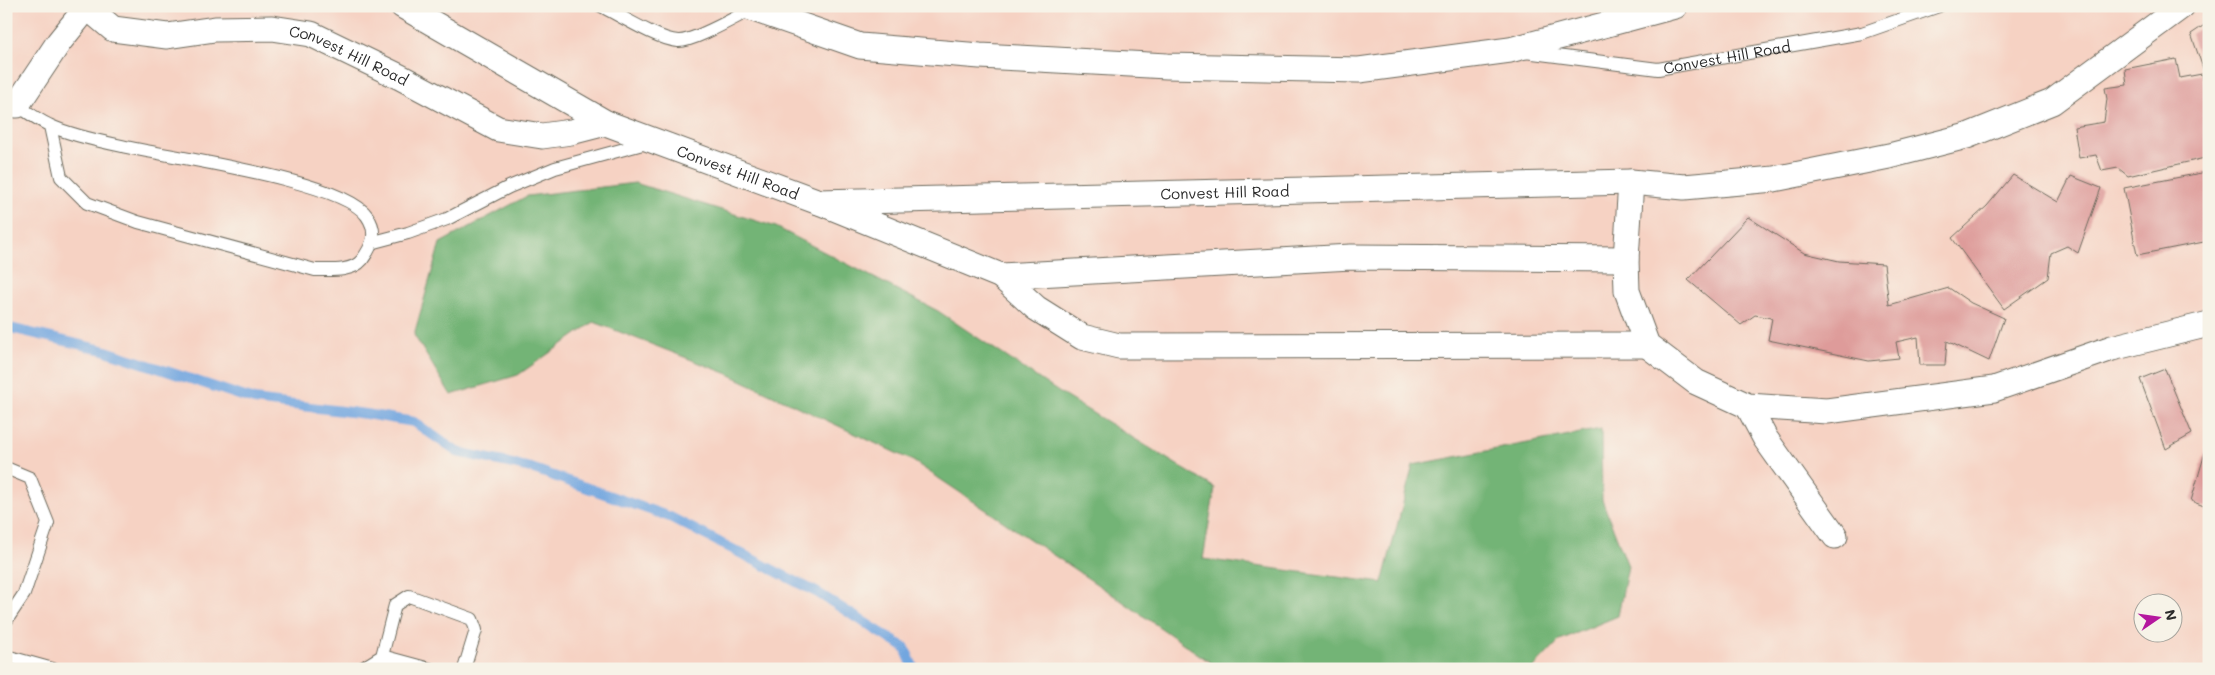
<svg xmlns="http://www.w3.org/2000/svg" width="2215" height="675" viewBox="0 0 2215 675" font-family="Mali,sans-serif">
	<rect width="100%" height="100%" fill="#f7f3e8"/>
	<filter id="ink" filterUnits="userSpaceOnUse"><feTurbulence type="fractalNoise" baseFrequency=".02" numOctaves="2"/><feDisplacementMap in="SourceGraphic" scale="10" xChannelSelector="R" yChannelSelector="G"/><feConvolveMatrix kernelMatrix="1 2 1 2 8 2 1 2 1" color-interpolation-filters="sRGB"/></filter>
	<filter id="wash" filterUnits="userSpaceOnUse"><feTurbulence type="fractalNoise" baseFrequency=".0096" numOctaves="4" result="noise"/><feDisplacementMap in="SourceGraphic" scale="20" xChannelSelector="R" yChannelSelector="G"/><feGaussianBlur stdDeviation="1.12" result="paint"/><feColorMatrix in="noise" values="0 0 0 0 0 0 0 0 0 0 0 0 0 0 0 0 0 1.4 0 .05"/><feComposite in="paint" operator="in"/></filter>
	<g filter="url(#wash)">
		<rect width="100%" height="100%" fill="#e8dfba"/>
		<path fill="#f6d2c3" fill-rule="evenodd" d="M 6,6 L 2209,6 L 2209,669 L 6,669 ZM 2142,602 L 2172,602 L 2172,632 L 2142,632 Z"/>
		<polygon fill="#73b476" stroke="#4f7050" points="635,183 776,227 938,311 1063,395 1215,488 1203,559 1382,583 1413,465 1601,429 1602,500 1628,566 1618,616 1560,640 1532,669 1220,669 1116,597 913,461 728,374 594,322 518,375 451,395 414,335 440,243 527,196"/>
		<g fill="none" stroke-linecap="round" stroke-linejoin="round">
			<polyline stroke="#72a6df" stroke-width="10" points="6,327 103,350 254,400 366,414 414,422 457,452 531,468 670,517 818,593 905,648 914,669"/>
		</g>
		<g id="blocks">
			<g fill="#de9b9a">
				<polygon points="2209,22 2209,71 2204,71 2191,34"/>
				<polygon points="2176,59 2180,78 2202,74 2209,105 2209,157 2128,176 2118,168 2102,171 2096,155 2079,158 2074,127 2104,122 2107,99 2105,88 2127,85 2125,69"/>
				<polygon points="2206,172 2209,185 2209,241 2137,255 2124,188"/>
				<polygon points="2013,175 2058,202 2071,176 2101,188 2078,253 2067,246 2051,253 2048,278 2004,309 1952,238 1987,206"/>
				<polygon points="1748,217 1804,253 1839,261 1884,264 1889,305 1949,288 1971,303 2004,318 1989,361 1947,341 1945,365 1920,365 1918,337 1896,342 1899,358 1869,361 1768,340 1772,318 1755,315 1741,325 1688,280"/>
				<polygon points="2165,369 2192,434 2166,449 2140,379"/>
				<polygon points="2209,439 2209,508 2191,501"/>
			</g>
		</g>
	</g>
	<g filter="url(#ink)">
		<use href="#blocks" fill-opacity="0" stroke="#6d6a5d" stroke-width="1"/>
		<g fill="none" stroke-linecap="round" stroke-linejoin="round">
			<defs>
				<g id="service">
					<path d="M 601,6 C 619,15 659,40 678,41 C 693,42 736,17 752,9"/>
					<path id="s1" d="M 1525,52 L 1658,69 L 1862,33 L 1939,6"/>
					<path d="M 17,105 C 27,112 38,120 49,125 C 65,133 103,142 122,146 C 168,157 343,180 367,216 C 378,232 373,245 362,260 C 352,272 330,270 315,270 L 138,222 L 87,203 L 61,177 L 50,126"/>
					<polyline points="374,242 408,233 447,219 509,187 555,168 650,142"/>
					<polyline points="6,468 30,478 48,523 24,594 6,621"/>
					<polyline points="6,656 53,669"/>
					<polyline points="382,656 430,669"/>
					<polyline points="361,669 382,656 395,605 409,596 472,619 476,630 464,669"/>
				</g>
				<g id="minor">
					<path id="s2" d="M 403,6 L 606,123 L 819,202 L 1001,276 L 1351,257 L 1626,259"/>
					<polyline points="745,6 860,46 980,56 1167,66 1359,70 1510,50 1675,6"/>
					<path id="s3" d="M 87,7 L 113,29 L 167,36 L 215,29 L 272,28 L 311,34 L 400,77 L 498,129 L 542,136 L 571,132 L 606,123"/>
					<polyline points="6,104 17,105 59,42 88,6"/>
					<polyline points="1631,182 1626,259 1627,291 1647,345 1696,382 1748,406 1827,411 1994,389 2112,348 2209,324"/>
					<path id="s4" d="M 819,202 L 1631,182 L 1684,187 L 1774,179 L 1889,156 L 1967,136 L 2052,102 L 2182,6"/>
					<polyline points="1001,276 1036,308 1082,337 1119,346 1647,345"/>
					<polyline points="1748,406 1765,438 1835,536"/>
				</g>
			</defs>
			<use href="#service" stroke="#6d6a5d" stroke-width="14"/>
			<use href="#minor" stroke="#6d6a5d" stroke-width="27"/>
			<use href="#service" stroke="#fff" stroke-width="12"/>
			<use href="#minor" stroke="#fff" stroke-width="25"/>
		</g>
	</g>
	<g text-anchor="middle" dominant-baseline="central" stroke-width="4.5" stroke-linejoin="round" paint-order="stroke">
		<g font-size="15" fill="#2b2b2b" stroke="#f7f3e8">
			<text stroke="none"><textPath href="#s1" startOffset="204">Convest Hill Road</textPath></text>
			<text stroke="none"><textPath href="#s3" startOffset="276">Convest Hill Road</textPath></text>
			<text stroke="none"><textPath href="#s2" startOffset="375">Convest Hill Road</textPath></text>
			<text stroke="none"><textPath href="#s4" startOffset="406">Convest Hill Road</textPath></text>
		</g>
	</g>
	<rect width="2215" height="675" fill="none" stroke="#f7f3e8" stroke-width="25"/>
	<g transform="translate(2158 618) rotate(77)"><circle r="24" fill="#f7f3e8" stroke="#a5a39c"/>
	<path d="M0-4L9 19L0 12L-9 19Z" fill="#b5179e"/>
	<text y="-8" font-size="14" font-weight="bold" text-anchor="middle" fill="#2b2b2b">N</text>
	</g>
</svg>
